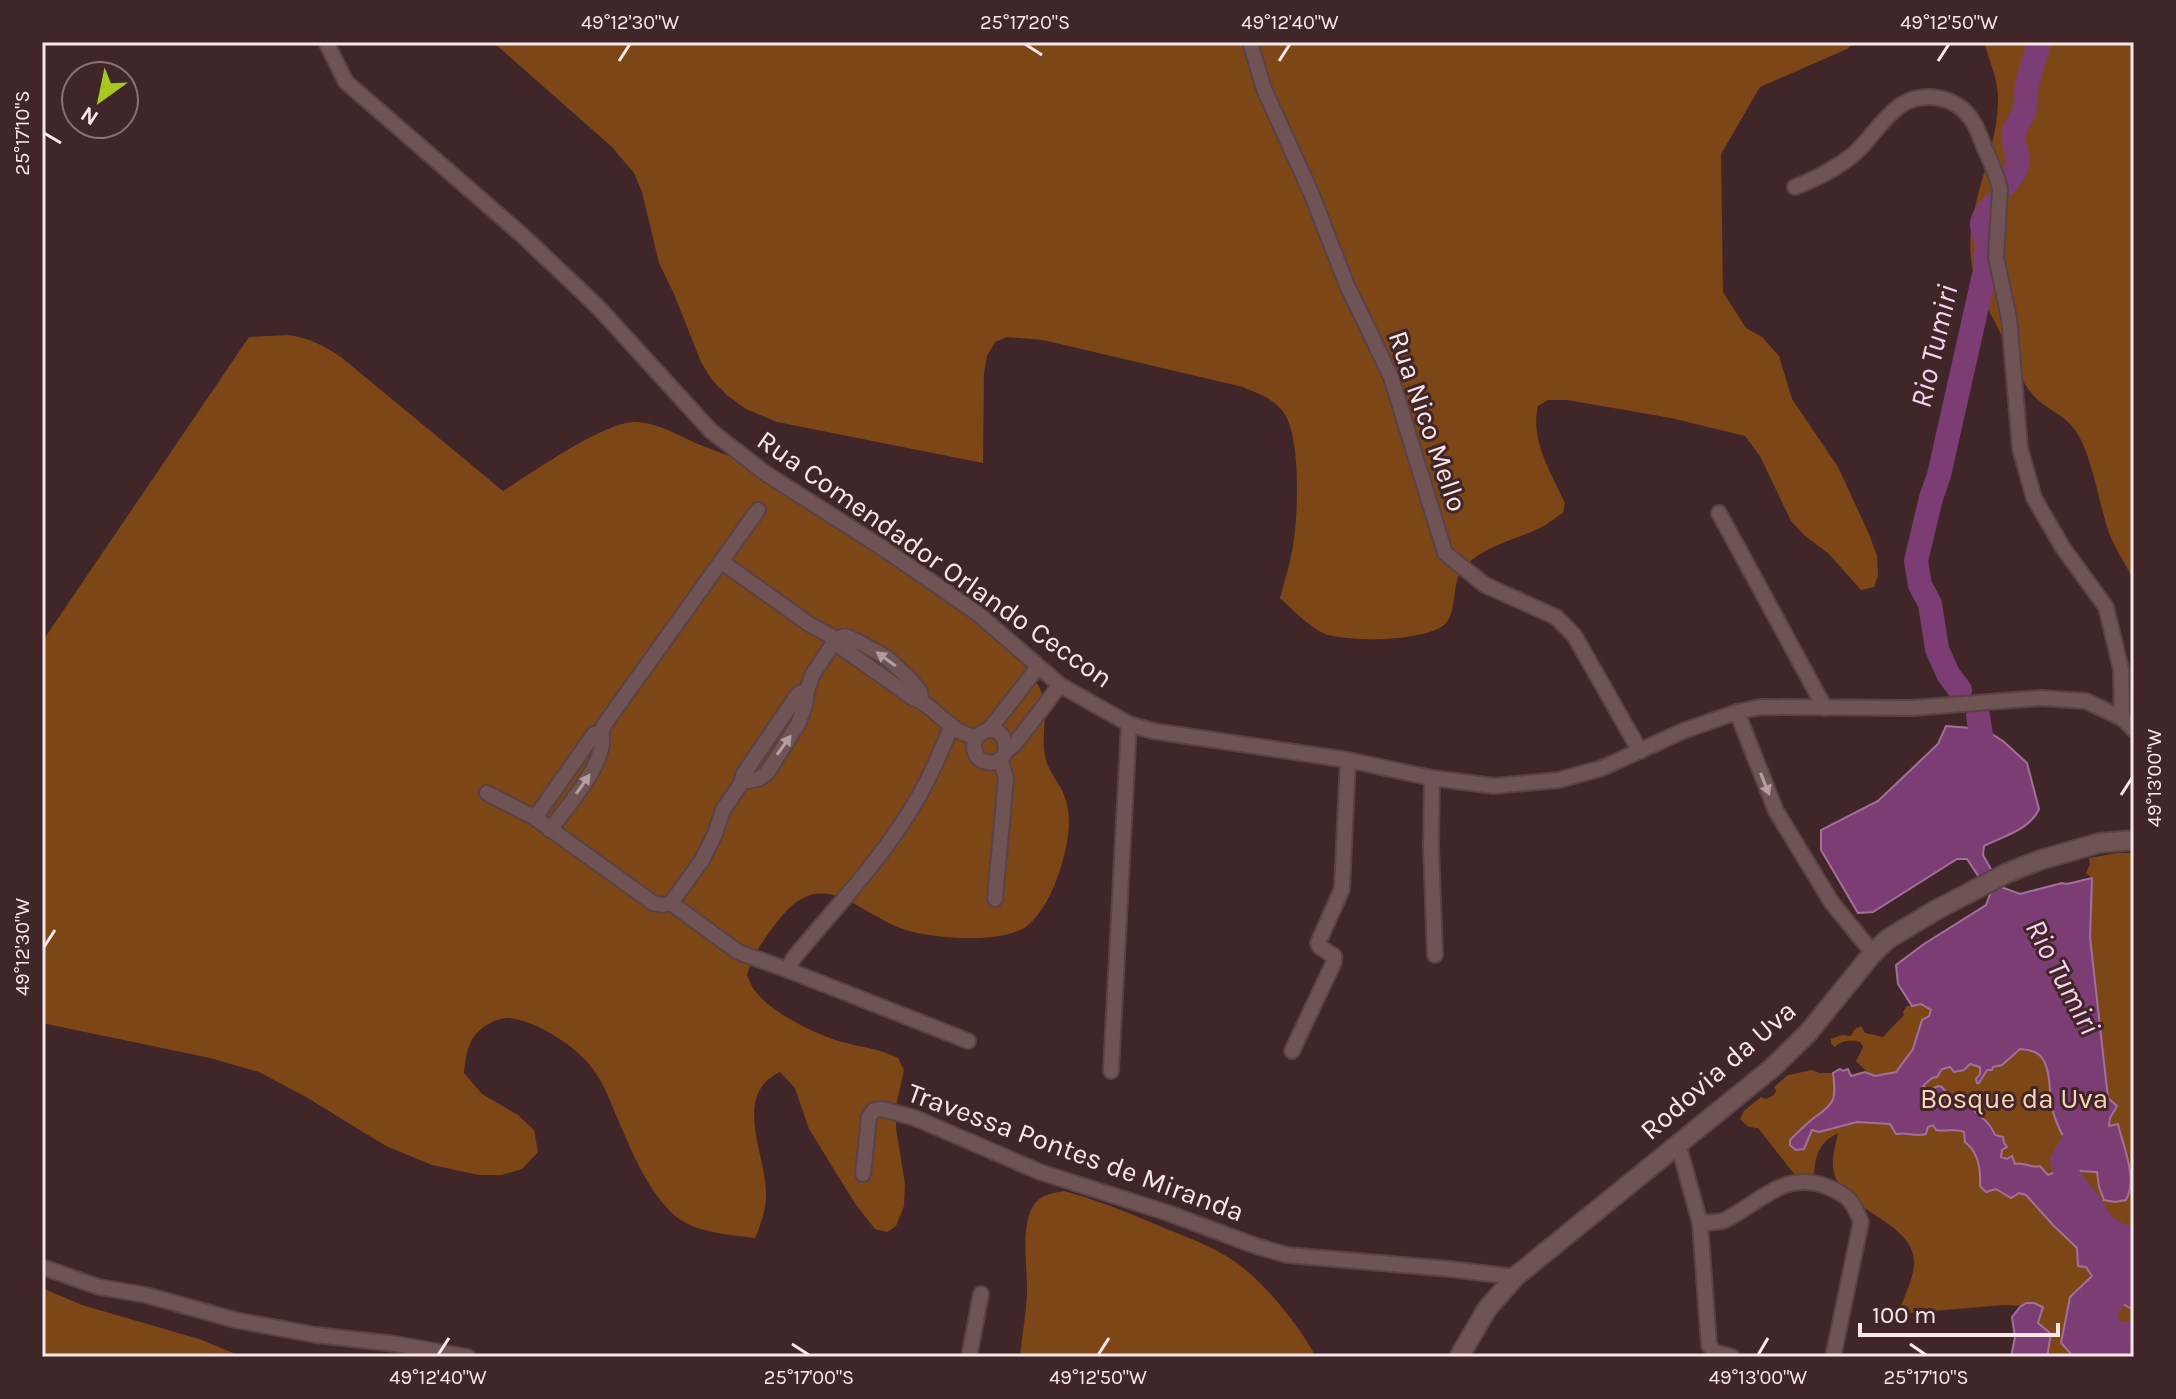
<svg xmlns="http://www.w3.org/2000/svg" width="2176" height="1399" viewBox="0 0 2176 1399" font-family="Karla,sans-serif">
	<rect width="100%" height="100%" fill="#402628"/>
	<g fill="#7d4617">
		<path d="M 493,42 L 1854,42 L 1847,49 L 1760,87 L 1721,154 L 1723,292 L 1746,328 L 1762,337 L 1779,356 L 1792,399 L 1838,467 L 1869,534 L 1877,556 L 1878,575 L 1874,587 L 1861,590 L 1829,554 L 1804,535 L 1791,521 L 1760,456 L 1745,436 L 1671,418 L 1567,400 L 1548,400 L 1538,406 C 1530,440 1551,473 1565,503 L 1563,513 C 1556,517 1549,523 1542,527 C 1518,539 1486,545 1466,565 C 1450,580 1458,607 1447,622 C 1432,642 1345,643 1323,633 C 1307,625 1293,610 1280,598 C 1286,576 1293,554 1295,531 C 1298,502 1300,437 1284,413 C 1274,398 1258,394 1243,387 L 1043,340 L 1007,337 L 995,342 L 987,356 L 984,373 L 983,463 L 777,422 L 746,409 L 728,396 L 712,380 L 701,362 L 674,294 L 659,263 L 642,192 L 634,173 L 612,147 Z"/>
		<path d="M 1984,42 L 2134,42 L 2134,582 C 2127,565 2116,551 2109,533 C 2099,504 2092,454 2075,430 C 2064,414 2045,409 2033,395 C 2017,376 2010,352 1999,330 C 1990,312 1979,295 1974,275 C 1958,214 2000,156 1998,95 C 1997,78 1989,59 1984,42 Z"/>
		<path d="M 288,335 C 309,338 323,345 341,357 L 503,491 C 533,472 601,424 633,422 C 657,421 682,438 703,446 C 724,455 746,461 767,470 C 794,481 818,498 842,514 C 875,534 911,554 940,579 C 957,594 972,612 988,628 C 1004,644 1021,660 1034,678 C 1053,705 1040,727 1045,756 C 1047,770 1059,782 1064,795 C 1074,819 1067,849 1059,873 C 1053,891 1042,914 1027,926 C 1003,944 934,939 906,930 C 859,915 824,864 781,917 C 766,936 754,952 747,975 C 750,981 752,988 756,992 C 774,1015 822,1038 850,1044 C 867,1048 882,1050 898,1058 L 904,1070 L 896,1106 L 896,1128 L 905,1184 L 904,1206 L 896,1226 L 887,1232 L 875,1229 L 856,1205 L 809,1129 L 795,1088 L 780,1072 C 731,1095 767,1156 766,1195 C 766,1210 761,1224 755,1238 C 726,1234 691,1233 670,1211 C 644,1184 631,1149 616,1115 C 610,1100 604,1085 595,1072 C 581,1049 536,1020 509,1018 C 498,1018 489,1023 481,1029 C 467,1041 466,1056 464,1073 L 482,1094 L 518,1115 L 534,1130 L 538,1152 L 522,1169 L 502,1175 L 479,1175 L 432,1165 L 386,1146 L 306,1097 L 259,1072 L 210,1058 L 42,1023 L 42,642 L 249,337 Z"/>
		<path d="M 2117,853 L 2134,853 L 2134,1357 L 2047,1357 L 2051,1334 L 2038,1323 L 2041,1315 L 2027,1306 L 2004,1305 L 1898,1314 C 1903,1299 1912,1282 1914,1266 C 1918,1223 1848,1213 1835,1176 C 1830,1162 1835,1147 1838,1133 C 1819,1143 1816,1153 1814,1174 L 1795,1175 L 1758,1128 C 1750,1128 1746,1126 1740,1119 L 1744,1111 L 1761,1097 L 1766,1099 L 1774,1095 L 1776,1091 L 1774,1087 L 1788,1075 L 1812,1070 L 1819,1073 L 1833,1073 C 1837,1100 1836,1104 1813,1119 L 1808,1138 L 1812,1130 L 1841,1120 L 1849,1123 L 1857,1122 L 1890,1124 L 1938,1086 L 1930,1090 L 1923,1086 L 1932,1077 L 1937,1077 L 1942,1069 L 1950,1067 L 1955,1072 L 1964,1070 L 1970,1064 L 1980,1067 L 1980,1080 L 1987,1069 L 2020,1049 L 2037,1054 L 2044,1060 L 2100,1039 L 2090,937 L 2092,878 L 2086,873 L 2090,864 L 2089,858 Z"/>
		<path d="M 1921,1004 L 1931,1010 L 1929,1016 L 1922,1020 L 1913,1049 L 1895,1072 C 1869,1077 1874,1079 1856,1061 L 1863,1047 L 1860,1042 C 1851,1040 1843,1040 1835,1047 L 1831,1044 L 1831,1039 L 1842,1035 L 1851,1036 L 1854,1030 L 1861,1026 L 1865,1033 L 1883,1037 L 1904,1015 L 1903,1012 L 1907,1006 Z"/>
		<path d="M 1064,1191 C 1101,1201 1134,1215 1169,1230 C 1190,1238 1212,1247 1231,1259 C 1262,1279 1299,1325 1316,1357 L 1020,1357 C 1022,1336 1026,1315 1027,1294 C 1028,1270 1019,1221 1036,1202 C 1044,1194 1053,1193 1064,1191 Z"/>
		<polygon points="42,1288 82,1305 199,1339 243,1357 42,1357"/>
	</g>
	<g fill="#7c3d75" stroke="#a27098" stroke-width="2">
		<path d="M 1946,726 L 1971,728 L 1990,733 L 2003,741 L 2027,763 L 2039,809 C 2030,830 2003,836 1984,846 L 1983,855 L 2001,887 L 2020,894 L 2062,883 L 2067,884 L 2092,878 L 2090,937 L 2108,1098 L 2117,1106 L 2110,1118 L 2109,1126 L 2118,1124 C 2123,1146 2138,1178 2126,1200 L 2115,1202 L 2104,1200 L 2099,1187 L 2097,1172 L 2080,1171 L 2073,1173 L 2067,1167 L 2073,1153 C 2063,1138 2056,1125 2052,1108 C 2049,1093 2051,1070 2042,1058 C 2037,1051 2028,1050 2020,1049 L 2002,1065 L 1993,1067 L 1992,1070 L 1987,1070 L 1979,1083 L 1977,1083 L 1976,1079 L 1980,1074 L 1980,1067 L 1970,1064 L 1964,1070 L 1954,1072 L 1950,1067 L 1942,1069 L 1937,1077 L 1932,1078 L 1923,1086 L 1930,1090 L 1938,1086 L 1942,1087 C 1948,1096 1957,1104 1968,1102 C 1974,1116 1988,1117 1995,1135 L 2003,1137 L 2004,1143 L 2007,1147 L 2002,1150 L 2001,1157 L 2007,1159 L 2012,1156 L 2015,1164 C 2024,1161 2031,1169 2040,1166 L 2048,1175 L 2053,1173 L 2056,1169 L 2060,1173 L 2063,1171 L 2068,1177 L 2067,1181 L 2087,1207 L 2097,1227 L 2101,1229 L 2103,1234 L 2127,1233 L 2134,1236 L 2134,1305 L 2130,1308 L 2121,1303 L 2115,1309 L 2116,1313 L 2112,1316 L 2116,1326 L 2121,1330 L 2124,1329 L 2132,1340 L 2134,1357 L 2074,1357 L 2061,1343 L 2070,1297 L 2092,1276 L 2086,1267 L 2078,1266 L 2077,1248 L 2053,1225 L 2026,1195 L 2019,1193 L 2011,1198 L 1996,1189 L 1986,1192 L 1980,1186 C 1981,1169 1978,1152 1965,1142 L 1964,1132 C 1957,1128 1945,1132 1936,1130 L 1933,1125 L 1928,1127 L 1926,1134 C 1915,1137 1907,1132 1896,1134 L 1890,1124 L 1857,1122 L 1819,1132 L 1812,1130 L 1804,1149 L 1796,1150 L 1790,1145 L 1790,1140 C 1798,1132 1806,1124 1815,1117 C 1836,1103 1836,1098 1833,1073 L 1840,1069 L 1843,1071 L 1848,1069 L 1851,1076 L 1865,1072 L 1875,1076 L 1896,1072 L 1913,1049 L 1922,1020 L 1929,1016 L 1931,1010 L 1921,1004 L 1912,1006 L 1898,984 L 1896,965 L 1924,944 L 1986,905 L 1990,894 L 1967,859 L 1957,859 L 1873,912 L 1858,913 L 1821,850 L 1821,830 L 1878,801 L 1938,744 Z"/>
		<polygon points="2026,1303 2034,1303 2043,1307 2038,1323 2051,1334 2047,1357 2011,1357 2015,1337 2012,1317 2020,1307"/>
	</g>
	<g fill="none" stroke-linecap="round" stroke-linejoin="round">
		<g stroke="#7c3d75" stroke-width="24">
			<path d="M 2006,184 C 2026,158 2015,160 2013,133 L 2024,112 L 2027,84 L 2039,42"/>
			<path d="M 1960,690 L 1948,674 L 1937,649 L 1930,604 L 1920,585 L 1916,561 L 1931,498 L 1939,475 L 1986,266 L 1986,253 L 1988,244 C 1978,224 1980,219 1995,203"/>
			<polyline points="1978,716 1985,760"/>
			<path d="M 2081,1119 L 2077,1134 L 2062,1161 L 2066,1173 L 2093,1208 C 2100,1226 2115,1236 2134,1238"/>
			<path d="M 2134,1285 L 2118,1292 L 2104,1314 C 2109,1333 2116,1334 2134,1333"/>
		</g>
		<defs>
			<g id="street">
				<polyline points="326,42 346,82 522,235 598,307 711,431 765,473 884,549 977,613 1060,685 1129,724 1153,731 1348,760 1432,778 1494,786 1559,780 1602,768 1683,731 1737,712 1761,707 1912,708 2041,698 2086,701 2122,718 2134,730"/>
				<polyline points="1250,42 1264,89 1312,195 1346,283 1391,377 1445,553 1485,585 1556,617 1574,635 1640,751"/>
				<path d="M 1795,187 C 1817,178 1836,169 1854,154 C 1871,139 1882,118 1901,105 C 1925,90 1957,97 1972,120 C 1978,129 1981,139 1985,149 C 1991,162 1997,175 2000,189 L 1996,257 L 2009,318 L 2020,448 L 2034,498 L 2063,548 L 2106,607 L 2121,669 L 2122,718"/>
				<polyline points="1719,513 1825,708"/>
				<path d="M 722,562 L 809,624 L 836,639 L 841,647 L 913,698 C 938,707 947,732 976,737 C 1006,710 1019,768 987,762 C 974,760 972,747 976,737"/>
				<polyline points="1737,712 1776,811 1832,903 1873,953"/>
				<polyline points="989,730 1038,667"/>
				<polyline points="1006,751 1014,745 1060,685"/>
				<polyline points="1432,778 1431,847 1435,955"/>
				<polyline points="742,782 758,779 767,773 798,724 805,705 807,690 813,674 836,639 845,636 859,642 886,657 910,679 920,692 921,701"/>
				<polyline points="487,793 535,818 653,903 662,905 671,903 738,952 788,970 968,1041"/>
				<polyline points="535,818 594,734 601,733"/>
				<path d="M 550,830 C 565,809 610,759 601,733 L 604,725 L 758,510"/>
				<polyline points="995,899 1006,778 1000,759"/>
				<polyline points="671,903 702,860 715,834 723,810 742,782 743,775 798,694 807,690"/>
				<path d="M 788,970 L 793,959 C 830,914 871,871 903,822 C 923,793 938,760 951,727"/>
				<polyline points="1292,1051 1334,962 1334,956 1320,947 1318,943 1342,889 1348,760"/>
				<polyline points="1111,1071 1129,724"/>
				<path d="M 1678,1143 L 1700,1223 C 1708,1222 1717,1223 1725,1220 C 1760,1203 1784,1169 1828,1187 C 1848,1195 1853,1201 1861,1222 L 1833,1357"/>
				<polyline points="863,1174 869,1117 874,1110 883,1109 915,1118 1040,1172 1168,1213 1256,1246 1287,1255 1450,1269 1515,1277"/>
				<polyline points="1700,1223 1709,1345 1714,1352 1732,1357"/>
				<polyline points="42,1267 99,1287 146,1295 235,1320 316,1335 396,1344 468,1357"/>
				<polyline points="969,1357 981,1294"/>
			</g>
			<polyline id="secondary" points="1459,1357 1487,1309 1515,1277 1772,1068 1808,1033 1873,953 1888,939 1906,928 1936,910 2007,873 2040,860 2099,843 2134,840"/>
		</defs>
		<use href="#street" stroke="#594245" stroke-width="18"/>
		<use href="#secondary" stroke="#594245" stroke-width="22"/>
		<use href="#street" stroke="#705355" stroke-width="14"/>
		<use href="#secondary" stroke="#705355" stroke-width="18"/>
	</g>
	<defs><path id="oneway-solid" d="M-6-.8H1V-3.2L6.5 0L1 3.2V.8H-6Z" transform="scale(2)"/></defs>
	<g fill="#b49d9e">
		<use href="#oneway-solid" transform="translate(886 659) rotate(-144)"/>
		<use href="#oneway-solid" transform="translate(784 745) rotate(-54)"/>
		<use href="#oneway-solid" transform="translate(583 784) rotate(-55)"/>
		<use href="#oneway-solid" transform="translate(1765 784) rotate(68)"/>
	</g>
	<path fill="none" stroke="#f9e7e8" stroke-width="3" d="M 1025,44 L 1042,55M 619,61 L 630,44M 1279,61 L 1290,44M 1938,61 L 1949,44M 44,133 L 61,143M 2121,795 L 2132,778M 44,947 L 55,930M 792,1344 L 809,1355M 1910,1344 L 1926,1355M 438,1355 L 449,1338M 1098,1355 L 1109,1338M 1758,1355 L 1768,1338"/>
	<g text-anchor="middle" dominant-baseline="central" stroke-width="6" stroke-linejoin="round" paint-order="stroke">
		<g font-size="28" fill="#f9e7e8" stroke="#402628">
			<text transform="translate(1428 421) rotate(71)">Rua Nico Mello</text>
			<text transform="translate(935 559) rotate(35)">Rua Comendador Orlando Ceccon</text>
			<text transform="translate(1718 1070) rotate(-41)">Rodovia da Uva</text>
			<text transform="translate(1076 1152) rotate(20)">Travessa Pontes de Miranda</text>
		</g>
		<g font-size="28" fill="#fbd3b7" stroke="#402628">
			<text x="2014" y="1098">Bosque da Uva</text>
		</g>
		<g font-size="30" font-style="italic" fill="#f6d1f0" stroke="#402628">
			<text transform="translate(1934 346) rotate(-77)">Rio Tumiri</text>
			<text transform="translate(2063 977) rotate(62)">Rio Tumiri</text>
		</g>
	</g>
	<rect width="2176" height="1399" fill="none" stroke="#402628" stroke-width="88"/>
	<g transform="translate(100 100) rotate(213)"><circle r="38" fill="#402628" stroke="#8a7375" stroke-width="2"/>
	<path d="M0-6L14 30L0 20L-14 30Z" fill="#a7c81f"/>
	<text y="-12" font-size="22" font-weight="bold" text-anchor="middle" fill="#f9e7e8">N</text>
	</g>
	<path d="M1860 1323v12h198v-12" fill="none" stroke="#f9e7e8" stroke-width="4"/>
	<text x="1872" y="1323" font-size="24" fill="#f9e7e8" stroke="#402628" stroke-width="6" paint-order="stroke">100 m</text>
	<rect x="44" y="44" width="2088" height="1311" fill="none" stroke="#f9e7e8" stroke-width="3"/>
	<g font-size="20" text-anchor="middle" fill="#f9e7e8">
		<text x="630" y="29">49°12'30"W</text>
		<text x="1025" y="29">25°17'20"S</text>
		<text x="1290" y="29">49°12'40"W</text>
		<text x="1949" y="29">49°12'50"W</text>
		<text transform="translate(22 133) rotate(-90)" y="7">25°17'10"S</text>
		<text transform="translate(2154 778) rotate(-90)" y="7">49°13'00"W</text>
		<text transform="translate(22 947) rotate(-90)" y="7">49°12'30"W</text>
		<text x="438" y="1384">49°12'40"W</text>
		<text x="809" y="1384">25°17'00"S</text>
		<text x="1098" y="1384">49°12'50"W</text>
		<text x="1758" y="1384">49°13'00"W</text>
		<text x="1926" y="1384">25°17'10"S</text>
	</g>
</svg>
